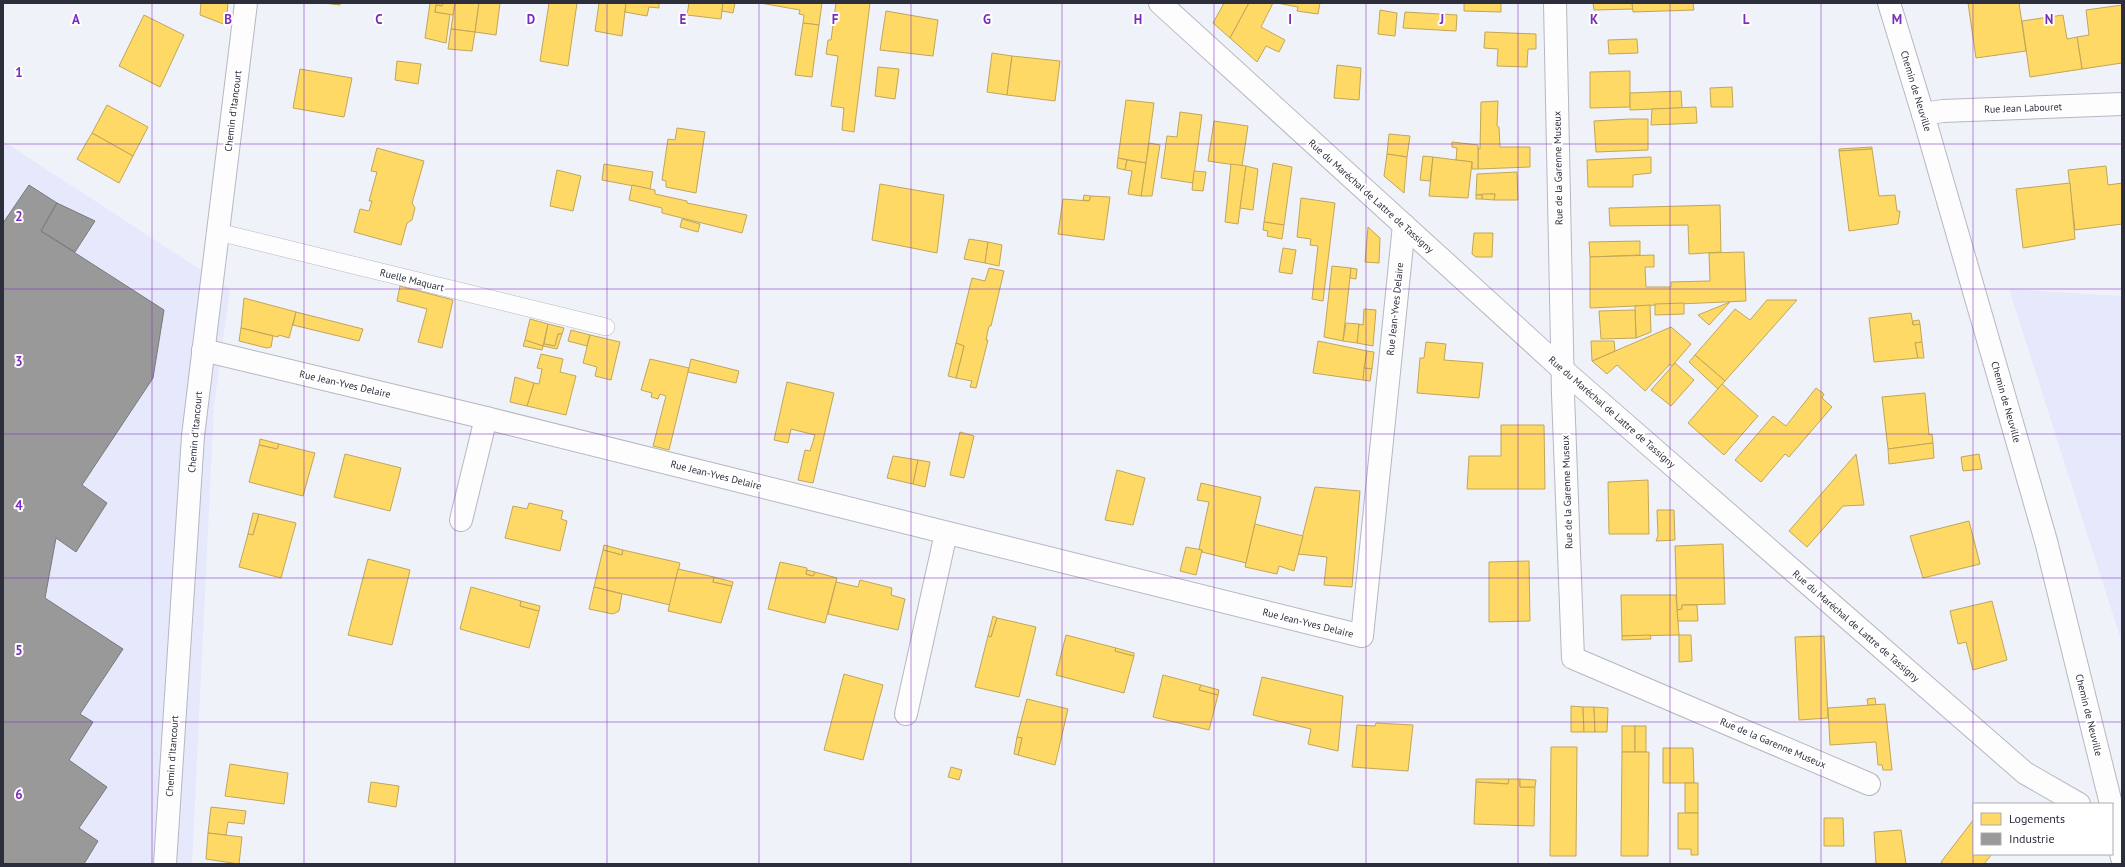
<svg xmlns="http://www.w3.org/2000/svg" width="2125" height="867" viewBox="0 0 2125 867" font-family="'PT Sans',sans-serif">
	<rect width="100%" height="100%" fill="#f0f2fa"/>
	<g fill="#e6e9fb">
		<polygon points="3,141 230,289 214,406 192,864 3,864"/>
		<polygon points="2009,289 2122,296 2122,648 2120,637"/>
	</g>
	<g fill="#ffd966" stroke="#c0a659">
		<polygon points="201,3 228,3 226,25 200,15"/>
		<polygon points="323,3 340,3 340,5"/>
		<polygon points="430,3 443,3 442,6 436,5 435,12 450,14 446,43 425,38"/>
		<polygon points="443,3 455,3 453,15 435,12 436,5 442,6"/>
		<polygon points="455,3 479,3 475,32 451,29"/>
		<polygon points="479,3 500,3 496,35 475,32"/>
		<polygon points="549,3 577,3 568,66 540,61"/>
		<polygon points="599,3 626,3 622,36 595,31"/>
		<polygon points="626,3 659,3 659,8 649,7 647,16 625,12"/>
		<polygon points="689,3 723,3 721,19 687,15"/>
		<polygon points="723,3 735,3 733,13 722,11"/>
		<polygon points="760,3 822,3 819,25 803,23 804,15 799,14 800,10"/>
		<polygon points="836,3 870,3 854,132 842,130 844,108 831,106 838,56 826,54 828,40 831,40"/>
		<polygon points="1224,3 1249,3 1230,38 1213,23"/>
		<polygon points="1249,3 1273,3 1261,27 1285,40 1279,52 1266,46 1257,62 1230,38"/>
		<polygon points="1277,3 1320,3 1318,14 1297,11 1298,7"/>
		<polygon points="1464,3 1501,3 1501,12 1464,11"/>
		<polygon points="1593,3 1632,3 1633,9 1594,10"/>
		<polygon points="1632,3 1693,3 1694,10 1633,12"/>
		<polygon points="1968,3 2019,3 2026,51 1976,58"/>
		<polygon points="2122,5 2122,63 2082,69 2077,37 2089,35 2086,10"/>
		<polygon points="1380,10 1397,13 1395,36 1378,34"/>
		<polygon points="886,11 938,20 933,56 880,50"/>
		<polygon points="1405,12 1457,15 1456,31 1403,28"/>
		<polygon points="144,15 184,35 160,87 119,66"/>
		<polygon points="2063,15 2067,39 2077,37 2082,69 2030,77 2022,21"/>
		<polygon points="803,23 819,25 812,77 795,75"/>
		<polygon points="451,29 475,32 472,51 448,49"/>
		<polygon points="1485,32 1536,34 1536,49 1528,49 1527,67 1497,66 1498,49 1484,48"/>
		<polygon points="1637,39 1638,53 1609,54 1608,40"/>
		<polygon points="992,53 1012,56 1007,95 987,92"/>
		<polygon points="1012,56 1060,61 1055,101 1007,95"/>
		<polygon points="397,61 421,64 418,84 395,80"/>
		<polygon points="1337,65 1361,68 1359,100 1334,98"/>
		<polygon points="878,67 899,69 895,99 875,96"/>
		<polygon points="300,69 352,78 344,117 293,108"/>
		<polygon points="1630,71 1630,107 1590,108 1590,72"/>
		<polygon points="1732,87 1733,107 1711,107 1710,88"/>
		<polygon points="1681,91 1682,108 1630,110 1630,93"/>
		<polygon points="1126,100 1154,103 1146,163 1118,158"/>
		<polygon points="1498,101 1497,126 1499,127 1500,147 1530,147 1530,167 1478,169 1478,148 1480,149 1481,102"/>
		<polygon points="107,105 148,127 133,156 92,133"/>
		<polygon points="1696,107 1697,123 1651,125 1652,109"/>
		<polygon points="1180,112 1202,115 1193,183 1161,178 1167,136 1177,137"/>
		<polygon points="1629,119 1648,119 1648,150 1596,152 1594,121"/>
		<polygon points="1214,121 1248,126 1242,166 1208,161"/>
		<polygon points="677,128 705,132 696,193 666,187 666,181 662,180 668,139 675,140"/>
		<polygon points="92,133 133,156 119,183 77,159"/>
		<polygon points="1389,134 1410,136 1407,157 1387,154"/>
		<polygon points="1452,142 1478,145 1478,169 1472,169 1472,162 1456,160 1457,148 1452,147"/>
		<polygon points="1149,143 1160,145 1152,196 1141,196"/>
		<polygon points="1872,147 1872,149 1839,151 1839,149"/>
		<polygon points="377,148 424,161 412,203 415,208 412,220 407,223 401,245 354,232 360,209 369,211 372,201 369,201 377,172 371,171"/>
		<polygon points="1872,149 1879,196 1895,195 1897,211 1900,211 1898,224 1849,231 1839,151"/>
		<polygon points="1387,154 1407,157 1404,193 1384,176"/>
		<polygon points="1423,156 1433,157 1430,181 1420,180"/>
		<polygon points="1433,157 1472,162 1468,198 1429,196"/>
		<polygon points="1651,157 1651,173 1633,175 1633,187 1588,187 1587,160"/>
		<polygon points="1118,158 1127,160 1125,170 1117,168"/>
		<polygon points="1127,160 1146,163 1141,196 1128,194 1132,171 1125,170"/>
		<polygon points="1273,163 1292,167 1284,225 1264,222"/>
		<polygon points="604,164 653,172 650,189 602,180"/>
		<polygon points="1231,164 1246,166 1238,224 1225,222"/>
		<polygon points="1246,166 1258,169 1253,210 1240,208"/>
		<polygon points="2106,166 2108,185 2122,183 2122,224 2075,230 2068,170"/>
		<polygon points="557,170 581,176 573,211 550,206"/>
		<polygon points="1194,171 1206,172 1203,191 1192,190"/>
		<polygon points="1517,172 1518,200 1494,200 1495,194 1476,195 1477,174"/>
		<polygon points="2070,183 2075,239 2023,248 2016,189"/>
		<polygon points="880,184 944,195 937,253 872,240"/>
		<polygon points="632,185 655,190 655,194 687,201 687,203 747,215 742,233 662,213 662,208 629,200"/>
		<polygon points="1482,194 1495,194 1494,200 1482,199"/>
		<polygon points="1084,195 1091,196 1089,201 1083,200"/>
		<rect x="1476" y="195" width="6" height="4"/>
		<polygon points="1091,196 1110,197 1104,240 1058,234 1063,199 1089,201"/>
		<polygon points="1301,198 1335,203 1323,301 1312,299 1318,246 1310,245 1311,239 1297,237"/>
		<polygon points="1720,205 1721,252 1689,254 1688,225 1610,226 1609,208"/>
		<polygon points="682,219 700,224 698,232 680,227"/>
		<polygon points="1264,222 1284,225 1282,239 1267,236 1268,231 1263,230"/>
		<polygon points="1368,227 1380,238 1379,263 1365,262"/>
		<polygon points="1474,233 1493,233 1492,257 1476,257 1472,254"/>
		<polygon points="969,239 988,242 985,263 964,259"/>
		<polygon points="1640,241 1640,255 1590,257 1589,242"/>
		<polygon points="988,242 1002,245 999,266 985,263"/>
		<polygon points="1283,248 1296,250 1292,274 1279,272"/>
		<polygon points="1744,252 1746,301 1590,308 1590,257 1654,255 1654,267 1645,267 1646,287 1671,287 1671,282 1710,281 1709,253"/>
		<polygon points="1332,266 1351,268 1343,341 1324,337"/>
		<polygon points="989,268 1004,271 991,326 989,326 986,340 988,340 976,388 970,387 972,381 956,378 964,346 956,343 972,278 985,281"/>
		<polygon points="1351,268 1357,269 1356,279 1350,278"/>
		<polygon points="400,286 453,300 442,348 418,342 427,309 397,301"/>
		<polygon points="244,298 296,312 289,338 279,335 278,337 241,328"/>
		<polygon points="1767,300 1797,300 1725,381 1695,355 1735,309 1750,320"/>
		<polygon points="1730,302 1709,325 1698,315"/>
		<polygon points="1684,303 1684,314 1655,315 1655,304"/>
		<polygon points="1650,305 1651,332 1636,338 1635,306"/>
		<polygon points="1364,309 1376,310 1373,346 1357,343 1359,324 1363,325"/>
		<polygon points="1635,310 1636,338 1601,339 1599,311"/>
		<polygon points="296,312 363,329 359,341 293,325"/>
		<polygon points="1911,313 1913,325 1920,324 1922,342 1915,343 1918,358 1874,362 1869,318"/>
		<polygon points="530,319 548,324 543,346 525,340"/>
		<polygon points="1919,320 1920,324 1913,325 1913,321"/>
		<polygon points="1346,323 1359,324 1357,343 1343,341"/>
		<polygon points="548,324 564,328 562,334 558,334 555,346 544,344"/>
		<polygon points="1671,327 1691,344 1672,366 1670,364 1645,391 1617,365 1607,374 1592,361"/>
		<polygon points="241,328 273,336 271,347 267,348 239,341"/>
		<polygon points="571,330 590,335 587,346 568,341"/>
		<polygon points="558,334 562,334 557,349 543,346 544,344 555,346"/>
		<polygon points="590,335 620,342 611,380 595,376 597,367 583,363"/>
		<polygon points="525,340 543,346 542,350 523,346"/>
		<polygon points="1318,341 1367,351 1363,380 1313,373"/>
		<polygon points="1591,341 1614,341 1615,351 1592,361"/>
		<polygon points="1426,342 1446,344 1444,360 1483,363 1479,398 1417,393 1420,358 1424,358"/>
		<polygon points="1922,342 1924,358 1918,358 1915,343"/>
		<polygon points="956,343 964,346 956,378 948,376"/>
		<polygon points="1367,351 1374,352 1372,369 1364,368"/>
		<polygon points="541,354 563,359 560,372 576,376 566,415 527,406 534,383 539,384 542,369 537,368"/>
		<polygon points="1695,355 1725,381 1718,389 1689,362"/>
		<polygon points="650,359 689,368 669,450 653,446 666,396 660,394 658,399 651,397 652,393 641,390"/>
		<polygon points="691,359 739,371 736,383 688,372"/>
		<polygon points="1675,363 1694,380 1671,406 1651,390"/>
		<polygon points="1364,368 1372,369 1370,381 1363,380"/>
		<polygon points="515,377 534,383 527,406 510,402"/>
		<polygon points="787,382 834,393 813,483 798,480 805,450 810,451 815,435 791,429 788,443 774,440"/>
		<polygon points="1722,384 1758,416 1724,455 1688,423"/>
		<polygon points="1816,388 1824,394 1822,398 1832,407 1789,457 1785,454 1761,482 1735,460 1773,416 1786,426"/>
		<polygon points="1925,393 1929,435 1932,434 1933,443 1888,449 1882,397"/>
		<polygon points="1501,425 1544,425 1545,489 1467,489 1469,456 1501,456"/>
		<polygon points="960,432 974,436 964,478 950,475"/>
		<polygon points="260,439 279,444 277,449 259,445"/>
		<polygon points="1933,443 1934,458 1889,464 1888,449"/>
		<polygon points="279,444 315,453 303,496 249,482 259,445 277,449"/>
		<polygon points="345,454 401,468 390,511 334,497"/>
		<polygon points="1856,454 1864,505 1843,506 1807,547 1789,531"/>
		<polygon points="1979,454 1982,469 1963,471 1961,457"/>
		<polygon points="893,456 918,460 913,484 887,478"/>
		<polygon points="918,460 930,462 925,487 913,484"/>
		<polygon points="1117,470 1145,478 1133,525 1105,520"/>
		<polygon points="1648,480 1649,534 1609,534 1608,482"/>
		<polygon points="1201,483 1261,497 1246,563 1202,552 1202,550 1199,549 1209,502 1197,500"/>
		<polygon points="1315,487 1360,491 1352,587 1324,585 1327,557 1298,554"/>
		<polygon points="529,503 563,511 561,519 567,521 560,551 505,538 513,506 527,509"/>
		<polygon points="1657,510 1674,510 1675,540 1656,541 1658,536"/>
		<polygon points="253,513 259,514 253,535 248,534"/>
		<polygon points="259,514 296,523 281,578 239,567 248,534 253,535"/>
		<polygon points="1969,521 1980,564 1923,578 1910,536"/>
		<polygon points="1255,524 1303,536 1294,571 1279,566 1277,574 1245,567"/>
		<polygon points="1723,544 1725,604 1682,605 1682,609 1677,610 1675,546"/>
		<polygon points="604,545 623,550 622,555 603,550"/>
		<polygon points="1186,547 1202,550 1196,575 1180,571"/>
		<polygon points="603,550 622,555 623,550 680,563 670,605 594,587"/>
		<polygon points="368,559 410,570 392,645 348,635"/>
		<polygon points="1529,561 1530,621 1489,622 1489,562"/>
		<polygon points="780,562 807,568 806,574 813,576 815,572 837,578 825,623 768,609"/>
		<polygon points="678,569 714,577 713,582 732,586 721,623 668,611"/>
		<polygon points="807,570 815,572 813,576 806,574"/>
		<polygon points="714,577 733,582 732,586 713,582"/>
		<polygon points="860,580 892,588 891,595 905,599 898,630 828,614 836,582 858,587"/>
		<polygon points="471,587 521,601 520,606 539,611 529,648 460,629"/>
		<polygon points="594,587 622,594 619,611 613,614 589,609"/>
		<polygon points="1621,595 1676,595 1679,635 1622,636"/>
		<polygon points="521,601 540,606 539,611 520,606"/>
		<polygon points="1992,601 2007,660 1973,670 1966,642 1958,644 1950,611"/>
		<polygon points="1682,605 1697,605 1698,621 1678,621 1677,610 1682,609"/>
		<polygon points="993,616 997,618 991,637 988,636"/>
		<polygon points="997,618 1036,627 1019,697 975,687 988,636 991,637"/>
		<polygon points="1066,635 1116,648 1115,651 1134,656 1124,693 1056,675"/>
		<polygon points="1650,635 1651,639 1622,640 1622,636"/>
		<polygon points="1679,635 1691,635 1692,661 1679,662"/>
		<polygon points="1824,636 1828,718 1799,720 1795,637"/>
		<polygon points="1116,648 1134,653 1134,656 1115,651"/>
		<polygon points="844,674 883,685 863,760 824,750"/>
		<polygon points="1163,675 1201,685 1199,690 1218,695 1209,730 1153,717"/>
		<polygon points="1262,677 1343,696 1338,751 1308,744 1311,729 1253,715"/>
		<polygon points="1201,685 1219,690 1218,695 1199,690"/>
		<polygon points="1875,698 1876,705 1868,705 1867,699"/>
		<polygon points="1027,699 1068,709 1055,765 1018,755 1022,738 1017,737"/>
		<polygon points="1885,704 1892,770 1883,770 1882,765 1878,765 1876,742 1830,745 1828,708"/>
		<polygon points="1571,706 1583,707 1584,732 1571,732"/>
		<polygon points="1583,707 1594,707 1595,732 1584,732"/>
		<polygon points="1594,707 1608,708 1607,732 1595,732"/>
		<polygon points="1376,723 1413,725 1408,771 1352,767 1357,725 1375,726"/>
		<rect x="1622" y="726" width="13" height="26"/>
		<rect x="1635" y="726" width="11" height="26"/>
		<polygon points="1017,737 1022,738 1018,755 1014,754"/>
		<polygon points="1551,747 1577,747 1576,856 1550,856"/>
		<polygon points="1663,748 1693,748 1694,783 1663,783"/>
		<polygon points="1622,752 1649,752 1648,856 1621,856"/>
		<polygon points="230,764 288,773 284,804 225,796"/>
		<polygon points="951,767 962,770 959,780 948,777"/>
		<polygon points="1476,779 1509,779 1508,784 1476,782"/>
		<polygon points="1509,779 1520,779 1520,787 1535,787 1534,826 1474,824 1476,782 1508,784"/>
		<polygon points="1520,779 1536,780 1535,787 1520,787"/>
		<polygon points="371,782 399,786 396,807 368,802"/>
		<rect x="1685" y="783" width="13" height="30"/>
		<polygon points="211,807 246,811 244,824 228,822 226,835 208,833"/>
		<polygon points="1678,813 1698,813 1698,855 1691,855 1691,849 1678,849"/>
		<polygon points="1824,818 1843,818 1844,846 1824,846"/>
		<polygon points="1974,819 1974,854 1992,854 1984,864 1944,864 1941,862"/>
		<polygon points="1901,830 1906,864 1876,864 1874,832"/>
		<polygon points="208,833 242,837 239,864 206,859"/>
	</g>
	<g fill="#999" stroke="#78797d">
		<polygon points="29,185 57,203 41,231 164,310 153,378 82,485 107,503 76,552 56,538 45,598 123,649 80,714 93,722 69,760 107,787 79,828 98,841 84,864 3,864 3,223"/>
		<polygon points="57,203 95,221 75,252 41,231"/>
	</g>
	<g fill="none" stroke-linecap="round" stroke-linejoin="round">
		<defs>
			<polyline id="lane" points="218,232 606,327"/>
			<g id="street">
				<polyline points="1160,3 1562,369 2025,773 2079,804"/>
				<polyline points="1555,3 1563,394 1573,658 1869,784"/>
				<polyline points="1923,114 1943,111 2122,104"/>
				<polyline points="203,350 486,418 1362,636 1404,225"/>
				<polyline points="461,520 486,418"/>
				<polyline points="906,714 946,533"/>
				<polyline points="165,864 193,436 246,3"/>
			</g>
			<g id="secondary">
				<polyline points="1889,3 1923,114 2046,541 2111,804"/>
				<polyline points="2112,807 2122,858"/>
			</g>
		</defs>
		<use href="#lane" stroke="#b6b7c1" stroke-width="18"/>
		<use href="#street" stroke="#b6b7c1" stroke-width="24"/>
		<use href="#secondary" stroke="#b6b7c1" stroke-width="24"/>
		<use href="#lane" stroke="#fdfdfe" stroke-width="17"/>
		<use href="#street" stroke="#fdfdfe" stroke-width="22"/>
		<use href="#secondary" stroke="#fdfdfe" stroke-width="22"/>
	</g>
	<path fill="none" stroke="#7b2cbf" stroke-width="1" stroke-opacity="0.55" d="M 152,3 L 152,864M 304,3 L 304,864M 455,3 L 455,864M 607,3 L 607,864M 759,3 L 759,864M 911,3 L 911,864M 1062,3 L 1062,864M 1214,3 L 1214,864M 1366,3 L 1366,864M 1518,3 L 1518,864M 1670,3 L 1670,864M 1821,3 L 1821,864M 1973,3 L 1973,864M 3,144 L 2122,144M 3,289 L 2122,289M 3,434 L 2122,434M 3,578 L 2122,578M 3,722 L 2122,722"/>
	<g text-anchor="middle" dominant-baseline="central" stroke-width="4" stroke-linejoin="round" paint-order="stroke">
		<g font-size="10" fill="#2c2e3b" stroke="#fff">
			<text transform="translate(1916 91) rotate(73)">Chemin de Neuville</text>
			<text transform="translate(2023 108) rotate(-2)">Rue Jean Labouret</text>
			<text transform="translate(233 111) rotate(-83)">Chemin d'Itancourt</text>
			<text transform="translate(1558 168) rotate(-91)">Rue de la Garenne Museux</text>
			<text transform="translate(1371 196) rotate(42)">Rue du Maréchal de Lattre de Tassigny</text>
			<text transform="translate(412 280) rotate(14)">Ruelle Maquart</text>
			<text transform="translate(1395 309) rotate(-84)">Rue Jean-Yves Delaire</text>
			<text transform="translate(345 384) rotate(13)">Rue Jean-Yves Delaire</text>
			<text transform="translate(2006 402) rotate(74)">Chemin de Neuville</text>
			<text transform="translate(1612 412) rotate(41)">Rue du Maréchal de Lattre de Tassigny</text>
			<text transform="translate(195 432) rotate(-85)">Chemin d'Itancourt</text>
			<text transform="translate(716 475) rotate(14)">Rue Jean-Yves Delaire</text>
			<text transform="translate(1567 492) rotate(-92)">Rue de la Garenne Museux</text>
			<text transform="translate(1308 623) rotate(14)">Rue Jean-Yves Delaire</text>
			<text transform="translate(1856 626) rotate(41)">Rue du Maréchal de Lattre de Tassigny</text>
			<text transform="translate(2089 715) rotate(76)">Chemin de Neuville</text>
			<text transform="translate(1773 743) rotate(23)">Rue de la Garenne Museux</text>
			<text transform="translate(172 756) rotate(-86)">Chemin d'Itancourt</text>
		</g>
	</g>
	<g font-size="13" text-anchor="middle" font-weight="bold" fill="#7b2cbf" stroke="#fff" stroke-width="4" stroke-linejoin="round" paint-order="stroke">
		<text x="76" y="24">A</text>
		<text x="228" y="24">B</text>
		<text x="379" y="24">C</text>
		<text x="531" y="24">D</text>
		<text x="683" y="24">E</text>
		<text x="835" y="24">F</text>
		<text x="987" y="24">G</text>
		<text x="1138" y="24">H</text>
		<text x="1290" y="24">I</text>
		<text x="1442" y="24">J</text>
		<text x="1594" y="24">K</text>
		<text x="1746" y="24">L</text>
		<text x="1897" y="24">M</text>
		<text x="2049" y="24">N</text>
		<text x="19" y="77">1</text>
		<text x="19" y="221">2</text>
		<text x="19" y="366">3</text>
		<text x="19" y="510">4</text>
		<text x="19" y="655">5</text>
		<text x="19" y="799">6</text>
	</g>
	<rect width="2125" height="867" fill="none" stroke="#2c2e3b" stroke-width="8"/>
	<rect x="1973" y="803" width="140" height="52" fill="#ffffff" stroke="#ababb1"/>
	<rect x="1981" y="813" width="20" height="12" fill="#ffd966" stroke="#ababb1"/>
	<text x="2009" y="823" font-size="12" fill="#2c2e3b">Logements</text>
	<rect x="1981" y="833" width="20" height="12" fill="#999999" stroke="#ababb1"/>
	<text x="2009" y="843" font-size="12" fill="#2c2e3b">Industrie</text>
</svg>
